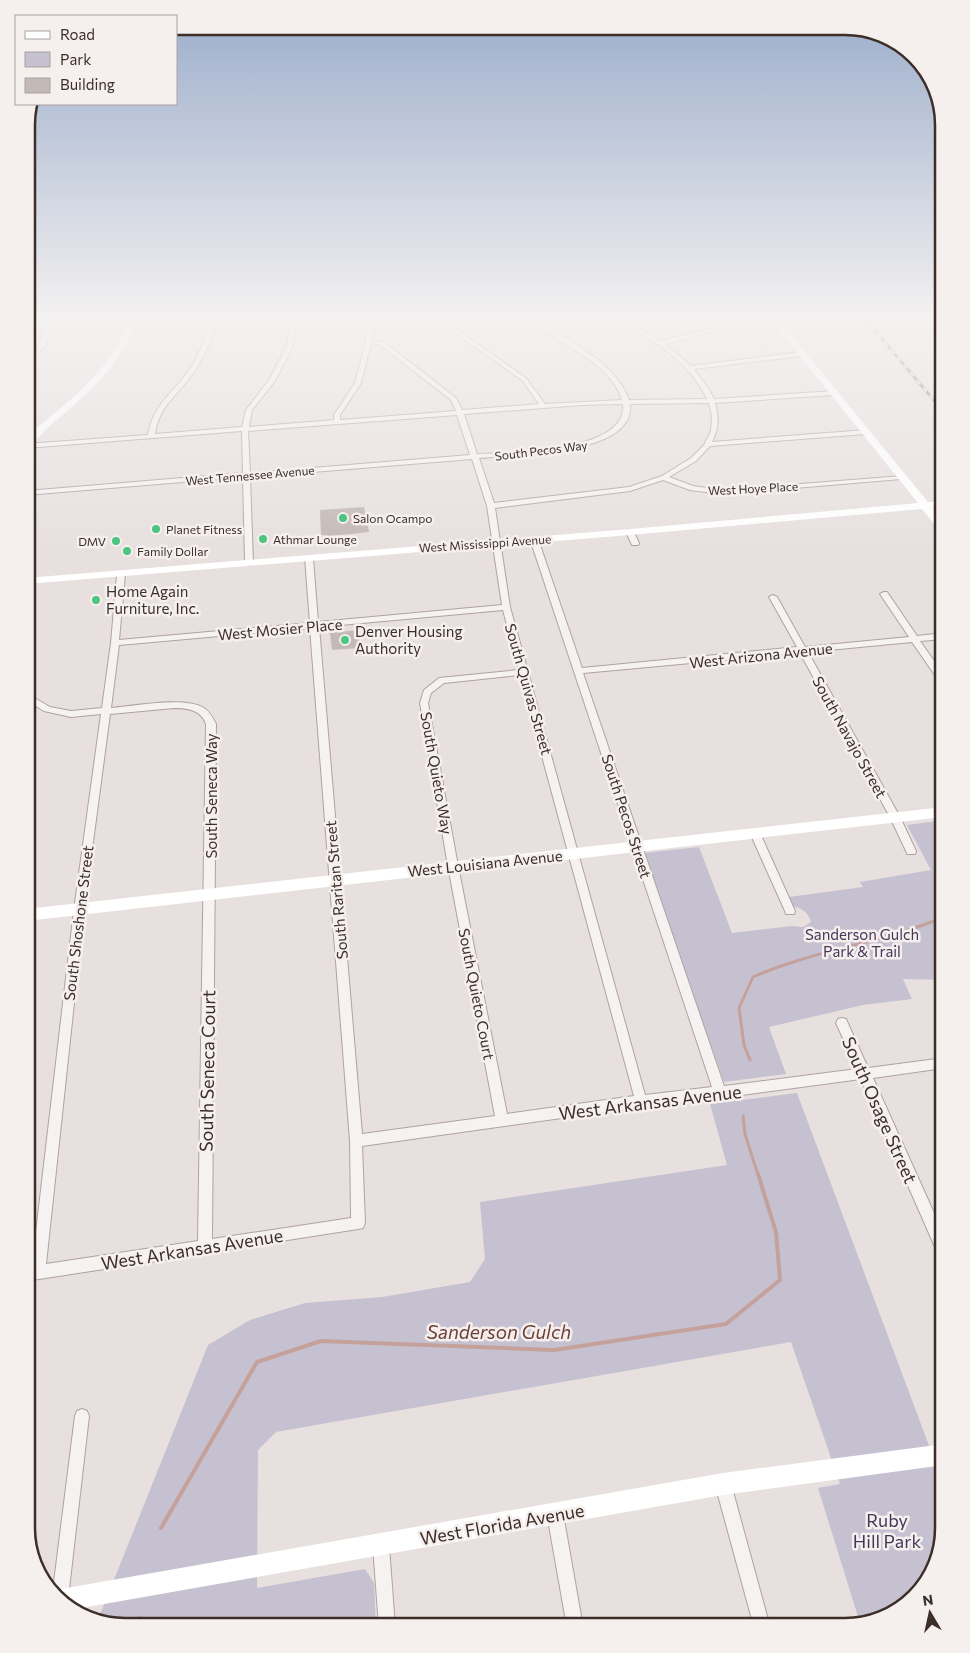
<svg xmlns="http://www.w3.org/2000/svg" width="970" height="1653" viewBox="0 0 970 1653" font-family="Commissioner,sans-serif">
	<rect width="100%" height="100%" fill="#e7e0df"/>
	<g fill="#c6c1d0">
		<path d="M 944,820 L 944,980 L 903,979 L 912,999 L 863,1005 L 769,1027 L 786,1074 L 724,1082 L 643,853 L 699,847 L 732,933 L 792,926 L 803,927 L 811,922 C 808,912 803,909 793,906 L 789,897 L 863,887 L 860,882 L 931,870 L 907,825 Z"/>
		<polygon points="797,1093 937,1467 944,1466 944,1528 927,1583 888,1617 860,1623 818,1488 840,1484 791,1342 276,1432 258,1450 257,1588 365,1569 374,1583 376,1627 119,1627 95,1618 99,1617 208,1345 250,1320 305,1303 382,1297 470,1282 485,1259 480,1202 727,1165 710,1104"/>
	</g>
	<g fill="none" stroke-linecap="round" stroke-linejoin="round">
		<g stroke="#c5a19c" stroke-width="3">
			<path d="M 750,1060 L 744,1045 L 739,1008 L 753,977 C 814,950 882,943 944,917"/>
			<polyline points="743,1116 745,1134 758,1175"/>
		</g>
		<g stroke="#c5a19c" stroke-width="4">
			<polyline points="161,1528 257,1362 321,1341 554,1350 726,1324 780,1280 776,1232 758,1174"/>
			<polyline points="141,1618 141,1627"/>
		</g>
	</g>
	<g fill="#c3b9b6">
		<polygon points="364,507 369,532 332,536 321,535 320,510"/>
		<polygon points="358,630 360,648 332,650 330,633"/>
	</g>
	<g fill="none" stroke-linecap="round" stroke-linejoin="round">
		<defs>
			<g id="street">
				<polygon points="49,319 55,319 45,345 26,366 26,360 39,345"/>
				<path d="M 210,319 L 216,319 C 212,340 204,359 191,376 C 176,397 159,406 155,434 L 242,427 L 246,410 L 269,380 L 286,348 L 292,319 L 298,319 L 292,348 L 275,381 L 252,410 L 249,427 L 334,420 L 334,415 L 355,383 L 366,341 L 367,319 L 373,319 L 372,340 L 384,342 L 456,398 L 462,410 L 539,404 L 522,380 L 435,319 L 442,319 L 450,324 L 470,319 L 480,319 L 453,327 L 526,378 L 545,404 L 622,400 C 609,359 557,345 527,319 L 534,319 C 566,338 616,363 629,400 L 707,399 C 695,374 673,353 649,339 C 639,332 626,327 616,319 L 623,319 L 661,341 L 743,320 L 777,319 L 777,321 L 775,322 L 743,324 L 665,344 L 691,366 L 802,352 L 805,354 L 802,356 L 694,369 L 708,388 L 714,399 L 834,391 L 837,393 L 834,395 L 715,403 C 719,418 719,428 712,442 L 866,430 L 869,432 L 866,434 L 710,446 L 696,461 L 669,477 L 693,486 L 722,490 L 903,476 L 905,477 L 901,479 L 722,494 L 690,490 L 663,480 L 630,491 L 495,508 L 510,607 L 645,1095 L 712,1087 L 530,539 L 534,537 L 538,539 L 582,668 L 797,647 L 769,597 L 773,595 L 777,597 L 805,647 L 909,637 L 880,594 L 884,592 L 887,592 L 917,636 L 944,633 L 944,639 L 920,641 L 944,675 L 944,685 L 941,684 L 912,642 L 808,652 L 900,817 L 916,851 L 915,854 L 907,854 L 906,851 L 890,817 L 800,653 L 583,673 L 724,1086 L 857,1069 L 836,1023 L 838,1019 L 842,1018 L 846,1019 L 868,1068 L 944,1058 L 944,1068 L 873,1078 L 944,1235 L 944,1258 L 939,1256 L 861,1079 L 720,1098 L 641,1107 L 362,1146 L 365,1223 L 363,1228 L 358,1229 L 210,1252 L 205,1255 L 202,1254 L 26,1281 L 26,1267 L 32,1266 L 74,910 L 101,714 L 71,717 L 44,711 L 26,700 L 26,693 L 50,707 L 71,711 L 102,708 L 111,643 L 117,574 L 121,572 L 125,574 L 119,640 L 310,623 L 305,558 L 309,556 L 313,558 L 318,622 L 502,605 L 487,506 L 472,459 L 250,477 L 253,563 L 249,565 L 245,563 L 243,477 L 26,495 L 26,491 L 243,473 L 242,431 L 26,448 L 26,444 L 148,435 C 153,405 171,395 187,373 C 199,357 206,338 210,319 ZM 371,343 L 380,345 L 451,400 L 456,411 L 340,420 L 340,415 L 361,383 ZM 709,403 L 712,416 L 711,431 L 704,445 L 691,458 L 662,476 L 629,487 L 494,503 L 479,458 C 512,455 636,456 630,404 ZM 623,404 C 628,453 509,452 477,454 L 464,414 L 583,405 ZM 457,415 L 470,455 L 250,473 L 248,431 ZM 503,610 L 519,670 L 439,678 L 424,690 L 420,703 L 448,866 L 495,1116 L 362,1134 L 319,627 ZM 310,628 L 350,1141 L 351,1218 L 212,1239 L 216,724 C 213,718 210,712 204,708 C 185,696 134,706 111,708 L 119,645 ZM 520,675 L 634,1096 L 507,1114 L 458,866 L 428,703 L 431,693 L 444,683 ZM 174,708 C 188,708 201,710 206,724 L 198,1241 L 46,1264 L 84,910 L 110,714 Z"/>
				<polygon points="627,530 633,530 639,543 638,545 632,545 626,532"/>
				<polygon points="26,579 32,579 33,581 30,593 26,595"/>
				<polygon points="755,829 760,833 795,911 794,914 786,914 785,911 750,833"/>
				<polygon points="82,1409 87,1411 89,1416 68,1598 65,1604 53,1590 75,1416 77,1411"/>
				<polygon points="723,1476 728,1479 731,1484 770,1627 754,1627 715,1484 718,1479"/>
				<polygon points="555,1506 561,1508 563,1514 583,1627 567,1627 547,1514 549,1508"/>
				<polygon points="381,1538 387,1540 389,1546 395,1627 379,1627 373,1546 375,1540"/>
			</g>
		</defs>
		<use href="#street" stroke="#ada3a1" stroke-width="2"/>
		<use href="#street" fill="#f6f2f1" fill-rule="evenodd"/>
		<g fill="#fff" fill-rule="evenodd">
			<path d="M 128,319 L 136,319 C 123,364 88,394 53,423 C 45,430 36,441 26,445 L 26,437 C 66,403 113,371 128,319 Z"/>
			<polygon points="770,319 778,319 928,502 944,501 944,507 932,508 944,522 944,532 940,531 922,509 630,535 26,584 26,578 630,529 918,503"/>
			<polygon points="931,319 940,319 944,323 944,330"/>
			<polygon points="944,807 944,817 26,921 26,909"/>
			<polygon points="944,1444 944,1465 723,1495 70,1610 54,1592 61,1589 723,1473"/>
		</g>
		<defs>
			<polyline id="rail" points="865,319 944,412"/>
		</defs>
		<use href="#rail" stroke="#8f7e79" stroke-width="3"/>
		<use href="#rail" stroke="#f5efee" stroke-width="2" stroke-dasharray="5" stroke-linecap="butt"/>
	</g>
	<linearGradient id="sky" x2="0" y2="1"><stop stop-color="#9aacca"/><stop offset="0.58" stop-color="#f4f1f1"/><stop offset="1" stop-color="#f4f1f1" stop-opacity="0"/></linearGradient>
	<rect width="970" height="550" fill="url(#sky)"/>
	<g fill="#4cc482" stroke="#f5efee" stroke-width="2">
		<circle cx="343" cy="518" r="5"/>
		<circle cx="156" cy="529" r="5"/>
		<circle cx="263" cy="539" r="5"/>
		<circle cx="116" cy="541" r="5"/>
		<circle cx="127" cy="551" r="5"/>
		<circle cx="96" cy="600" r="5"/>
		<circle cx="345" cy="640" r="5"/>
	</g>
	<g text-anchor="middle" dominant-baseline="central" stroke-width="5" stroke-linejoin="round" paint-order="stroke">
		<g font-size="12" fill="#3d2e29" stroke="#f5efee">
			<text transform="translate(541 450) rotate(-7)">South Pecos Way</text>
			<text transform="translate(250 475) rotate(-5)">West Tennessee Avenue</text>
			<text transform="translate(753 488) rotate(-3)">West Hoye Place</text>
			<text transform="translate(485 543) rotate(-4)">West Mississippi Avenue</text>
		</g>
		<g font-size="12" fill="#3d2e29" stroke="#f5efee" text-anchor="start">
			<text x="353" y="518">Salon Ocampo</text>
			<text x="166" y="529">Planet Fitness</text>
			<text x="273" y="539">Athmar Lounge</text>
			<text x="106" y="541" text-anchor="end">DMV</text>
			<text x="137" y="551">Family Dollar</text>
		</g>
		<g font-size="15" fill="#3d2e29" stroke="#f5efee" text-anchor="start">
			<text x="106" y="591">Home Again<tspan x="106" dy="17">Furniture, Inc.</tspan></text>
			<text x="355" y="631">Denver Housing<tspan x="355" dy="17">Authority</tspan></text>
		</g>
		<g font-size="15" fill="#3d2e29" stroke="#f5efee">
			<text transform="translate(280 629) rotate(-5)">West Mosier Place</text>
			<text transform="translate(761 655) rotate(-6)">West Arizona Avenue</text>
			<text transform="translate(529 689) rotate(74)">South Quivas Street</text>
			<text transform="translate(850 737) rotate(61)">South Navajo Street</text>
			<text transform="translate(437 773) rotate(80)">South Quieto Way</text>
			<text transform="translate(211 796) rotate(-90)">South Seneca Way</text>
			<text transform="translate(627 816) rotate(72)">South Pecos Street</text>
			<text transform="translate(485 863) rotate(-6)">West Louisiana Avenue</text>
			<text transform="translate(336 890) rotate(-95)">South Raritan Street</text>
			<text transform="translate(78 923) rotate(-83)">South Shoshone Street</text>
			<text transform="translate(477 994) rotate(79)">South Quieto Court</text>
		</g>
		<g font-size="15" fill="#453757" stroke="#f5efee">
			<text x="862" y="934">Sanderson Gulch<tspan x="862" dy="17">Park &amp; Trail</tspan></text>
		</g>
		<g font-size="18" fill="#3d2e29" stroke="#f5efee">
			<text transform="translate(207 1071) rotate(-89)">South Seneca Court</text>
			<text transform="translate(650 1102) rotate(-7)">West Arkansas Avenue</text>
			<text transform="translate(880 1110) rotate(66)">South Osage Street</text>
			<text transform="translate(192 1249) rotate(-9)">West Arkansas Avenue</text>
			<text transform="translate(502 1524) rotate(-10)">West Florida Avenue</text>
		</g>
		<g font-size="18" fill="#453757" stroke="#f5efee">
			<text x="887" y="1520">Ruby<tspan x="887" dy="21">Hill Park</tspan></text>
		</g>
		<g font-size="19" font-style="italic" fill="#6e3f36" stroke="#f5efee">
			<text x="499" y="1331">Sanderson Gulch</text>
		</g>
	</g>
	<path d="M0 0H970V1653H0ZM125 35H845A90 90 0 0 1 935 125V1528A90 90 0 0 1 845 1618H125A90 90 0 0 1 35 1528V125A90 90 0 0 1 125 35Z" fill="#f5efee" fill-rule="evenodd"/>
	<path fill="none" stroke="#3d2e29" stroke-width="2.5" d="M125 35H845A90 90 0 0 1 935 125V1528A90 90 0 0 1 845 1618H125A90 90 0 0 1 35 1528V125A90 90 0 0 1 125 35Z"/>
	<rect x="15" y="15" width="162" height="90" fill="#f5efee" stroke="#aba29f"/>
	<rect x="25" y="31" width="25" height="8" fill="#ffffff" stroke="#aba29f"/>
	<text x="60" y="40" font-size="15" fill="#3d2e29">Road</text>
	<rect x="25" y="52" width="25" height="15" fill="#c6c1d0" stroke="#aba29f"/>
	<text x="60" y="65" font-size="15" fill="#3d2e29">Park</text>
	<rect x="25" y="78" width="25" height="15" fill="#c3b9b6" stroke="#aba29f"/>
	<text x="60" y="90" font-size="15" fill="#3d2e29">Building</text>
	<g transform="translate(930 1613) rotate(351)" stroke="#f5efee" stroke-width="4" paint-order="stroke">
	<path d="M0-4L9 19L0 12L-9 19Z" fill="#3d2e29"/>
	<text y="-8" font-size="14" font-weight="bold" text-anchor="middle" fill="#3d2e29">N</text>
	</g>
</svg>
